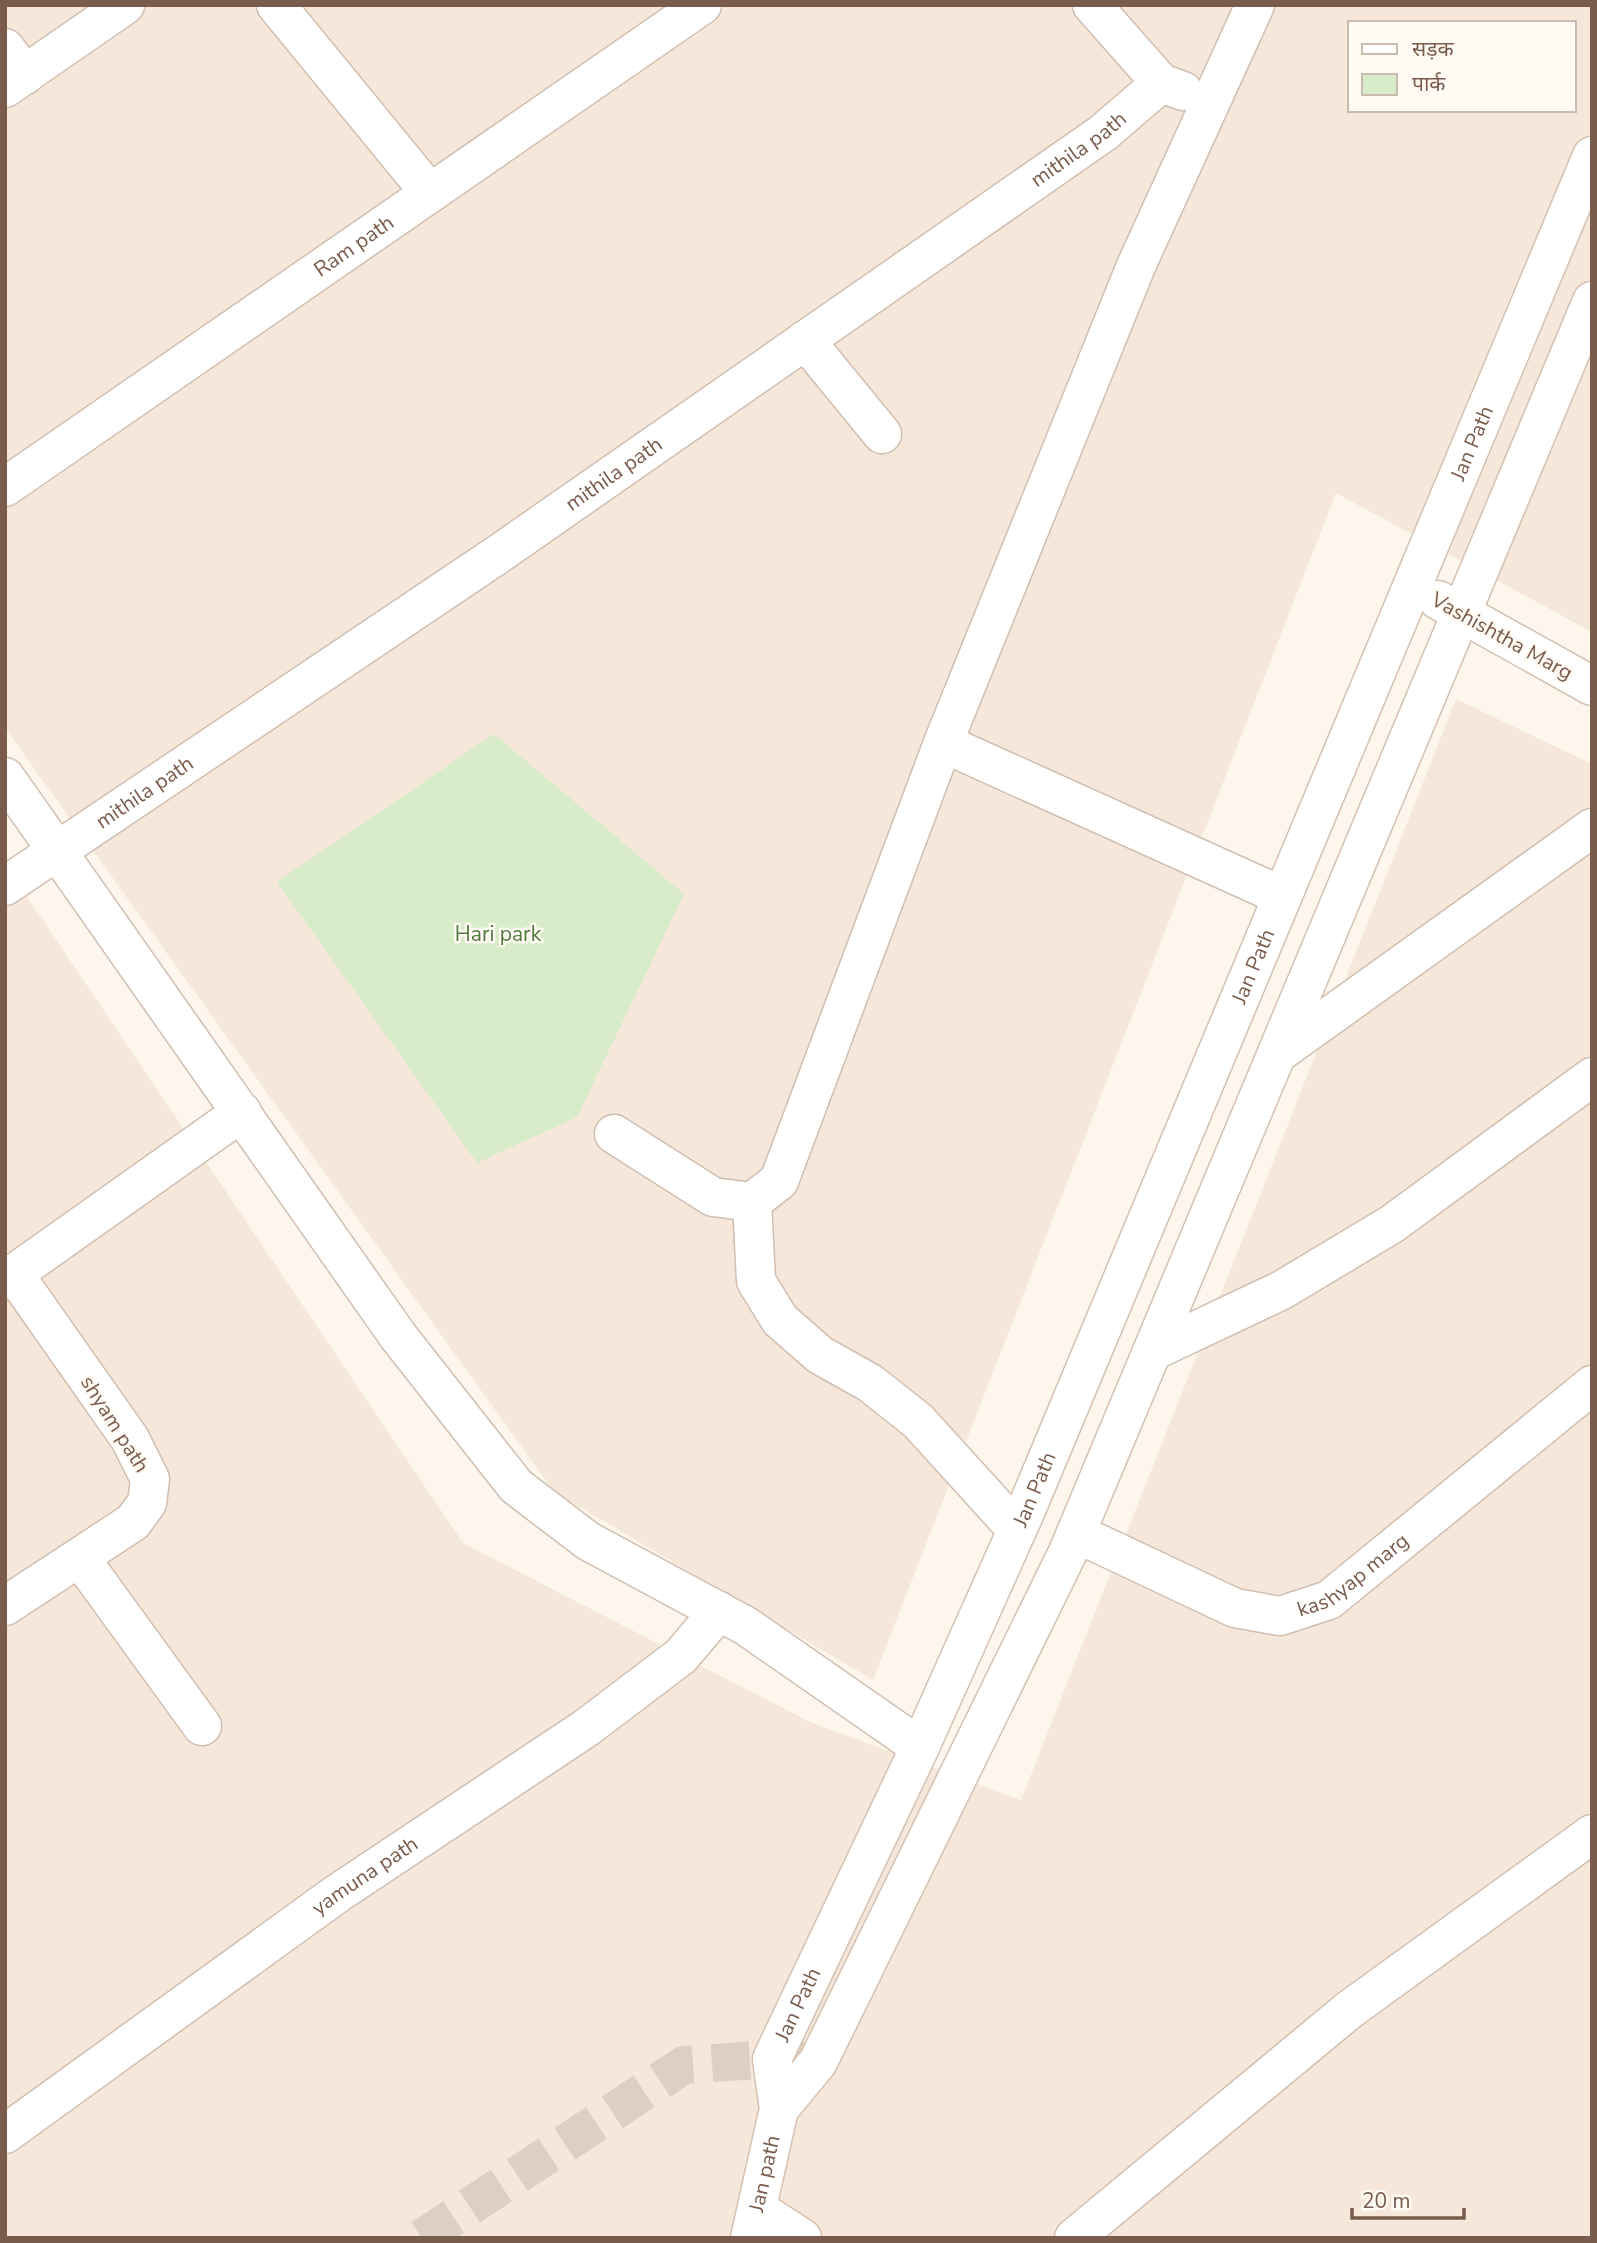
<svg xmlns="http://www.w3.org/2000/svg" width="1597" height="2243" viewBox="0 0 1597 2243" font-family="'Nunito Sans','Noto Sans Devanagari',sans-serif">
	<rect width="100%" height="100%" fill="#fdf6ec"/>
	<g fill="#f5e8da" fill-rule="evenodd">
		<path d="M 5,5 L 1592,5 L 1592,632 L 1336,493 L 873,1680 L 554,1492 L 5,728 ZM 1350,23 L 1574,23 L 1574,110 L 1350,110 Z"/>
		<polygon points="1456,699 1592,764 1592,2238 5,2238 5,864 463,1543 810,1722 1021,1800"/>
	</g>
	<polygon fill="#d8ecc9" points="494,734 684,894 577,1117 477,1163 277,882"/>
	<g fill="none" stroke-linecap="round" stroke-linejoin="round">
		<polyline stroke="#dcd0c4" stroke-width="38" stroke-dasharray="38 19" stroke-linecap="butt" points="422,2238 684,2065 772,2059 818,2062"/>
		<defs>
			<g id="street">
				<polyline points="276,5 430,193"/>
				<polyline points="1092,5 1161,83 1183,91"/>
				<polyline points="5,48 25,75"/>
				<polyline points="5,88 125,5"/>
				<polyline points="805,340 882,434"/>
				<path id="s1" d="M 5,487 L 702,5"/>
				<polyline points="943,743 1282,896"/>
				<polyline points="5,777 398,1336 516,1486 588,1541 746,1626 920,1747"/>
				<path id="s2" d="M 5,886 L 500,553 L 1103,133 L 1161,83"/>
				<polyline points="1277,1054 1592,828"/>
				<polyline points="614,1134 713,1197 752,1202 779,1181 943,743 1136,266 1255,5"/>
				<polyline points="752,1202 756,1281 780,1320 820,1355 870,1383 918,1421 1017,1530"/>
				<polyline points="5,1280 242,1112"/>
				<polyline points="1153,1351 1282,1290 1392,1224 1592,1077"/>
				<path id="s3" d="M 1076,1533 L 1235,1608 L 1280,1616 L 1329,1600 L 1592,1385"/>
				<polyline points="80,1558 202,1726"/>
				<polyline points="5,1606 133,1522 147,1503 150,1479 130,1439 14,1274"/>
				<path id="s4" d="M 5,2134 L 338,1893 L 586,1728 L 681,1656 L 719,1611"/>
				<polyline points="1074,2238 1349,2010 1592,1834"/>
			</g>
			<g id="secondary">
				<polyline points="1438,600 1592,686"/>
				<polyline points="779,2109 818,2062 1068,1552 1592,301"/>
				<polyline points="757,2209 802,2238"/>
				<path id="s5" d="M 750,2238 L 779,2109 L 772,2059 L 920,1747 L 1026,1510 L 1592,156"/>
			</g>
		</defs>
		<use href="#street" stroke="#d1beb0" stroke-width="41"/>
		<use href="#secondary" stroke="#d6c0b0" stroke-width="41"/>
		<use href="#street" stroke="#fff" stroke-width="38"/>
		<use href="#secondary" stroke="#fff" stroke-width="38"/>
	</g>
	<g text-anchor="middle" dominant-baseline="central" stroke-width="5" stroke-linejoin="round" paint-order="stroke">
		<g font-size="21" fill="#7a5c4d" stroke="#fffaf3">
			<text stroke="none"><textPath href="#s2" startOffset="1302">mithila path</textPath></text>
			<text stroke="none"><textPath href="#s1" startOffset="424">Ram path</textPath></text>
			<text stroke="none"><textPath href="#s5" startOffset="1944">Jan Path</textPath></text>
			<text stroke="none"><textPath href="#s2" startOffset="735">mithila path</textPath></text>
			<text transform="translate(1502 636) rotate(29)">Vashishtha Marg</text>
			<text stroke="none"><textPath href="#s2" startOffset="168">mithila path</textPath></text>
			<text stroke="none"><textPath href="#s5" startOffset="1377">Jan Path</textPath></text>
			<text transform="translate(115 1424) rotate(58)">shyam path</text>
			<text stroke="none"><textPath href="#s5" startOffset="810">Jan Path</textPath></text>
			<text stroke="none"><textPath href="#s3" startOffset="306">kashyap marg</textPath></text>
			<text stroke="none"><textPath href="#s4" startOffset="443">yamuna path</textPath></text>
			<text stroke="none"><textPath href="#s5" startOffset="243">Jan Path</textPath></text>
			<text stroke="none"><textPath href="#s5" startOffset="66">Jan path</textPath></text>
		</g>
		<g font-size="21" fill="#537a41" stroke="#fffaf3">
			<text x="498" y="934">Hari park</text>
		</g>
	</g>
	<rect width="1597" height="2243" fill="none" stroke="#7a5c4d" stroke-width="14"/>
	<rect x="1348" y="21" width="228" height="91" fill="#fffaf3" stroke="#cabbb1" stroke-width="2"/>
	<rect x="1362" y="44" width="35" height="10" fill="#ffffff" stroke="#cabbb1" stroke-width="2"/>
	<text x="1412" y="56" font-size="21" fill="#7a5c4d">सड़क</text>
	<rect x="1362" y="74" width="35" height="21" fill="#d8ecc9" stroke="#cabbb1" stroke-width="2"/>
	<text x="1412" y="91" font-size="21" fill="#7a5c4d">पार्क</text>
	<path d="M1352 2208v10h112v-10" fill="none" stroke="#7a5c4d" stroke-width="3.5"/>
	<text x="1362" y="2208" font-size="21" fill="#7a5c4d" stroke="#fffaf3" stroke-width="5" paint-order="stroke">20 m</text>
</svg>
